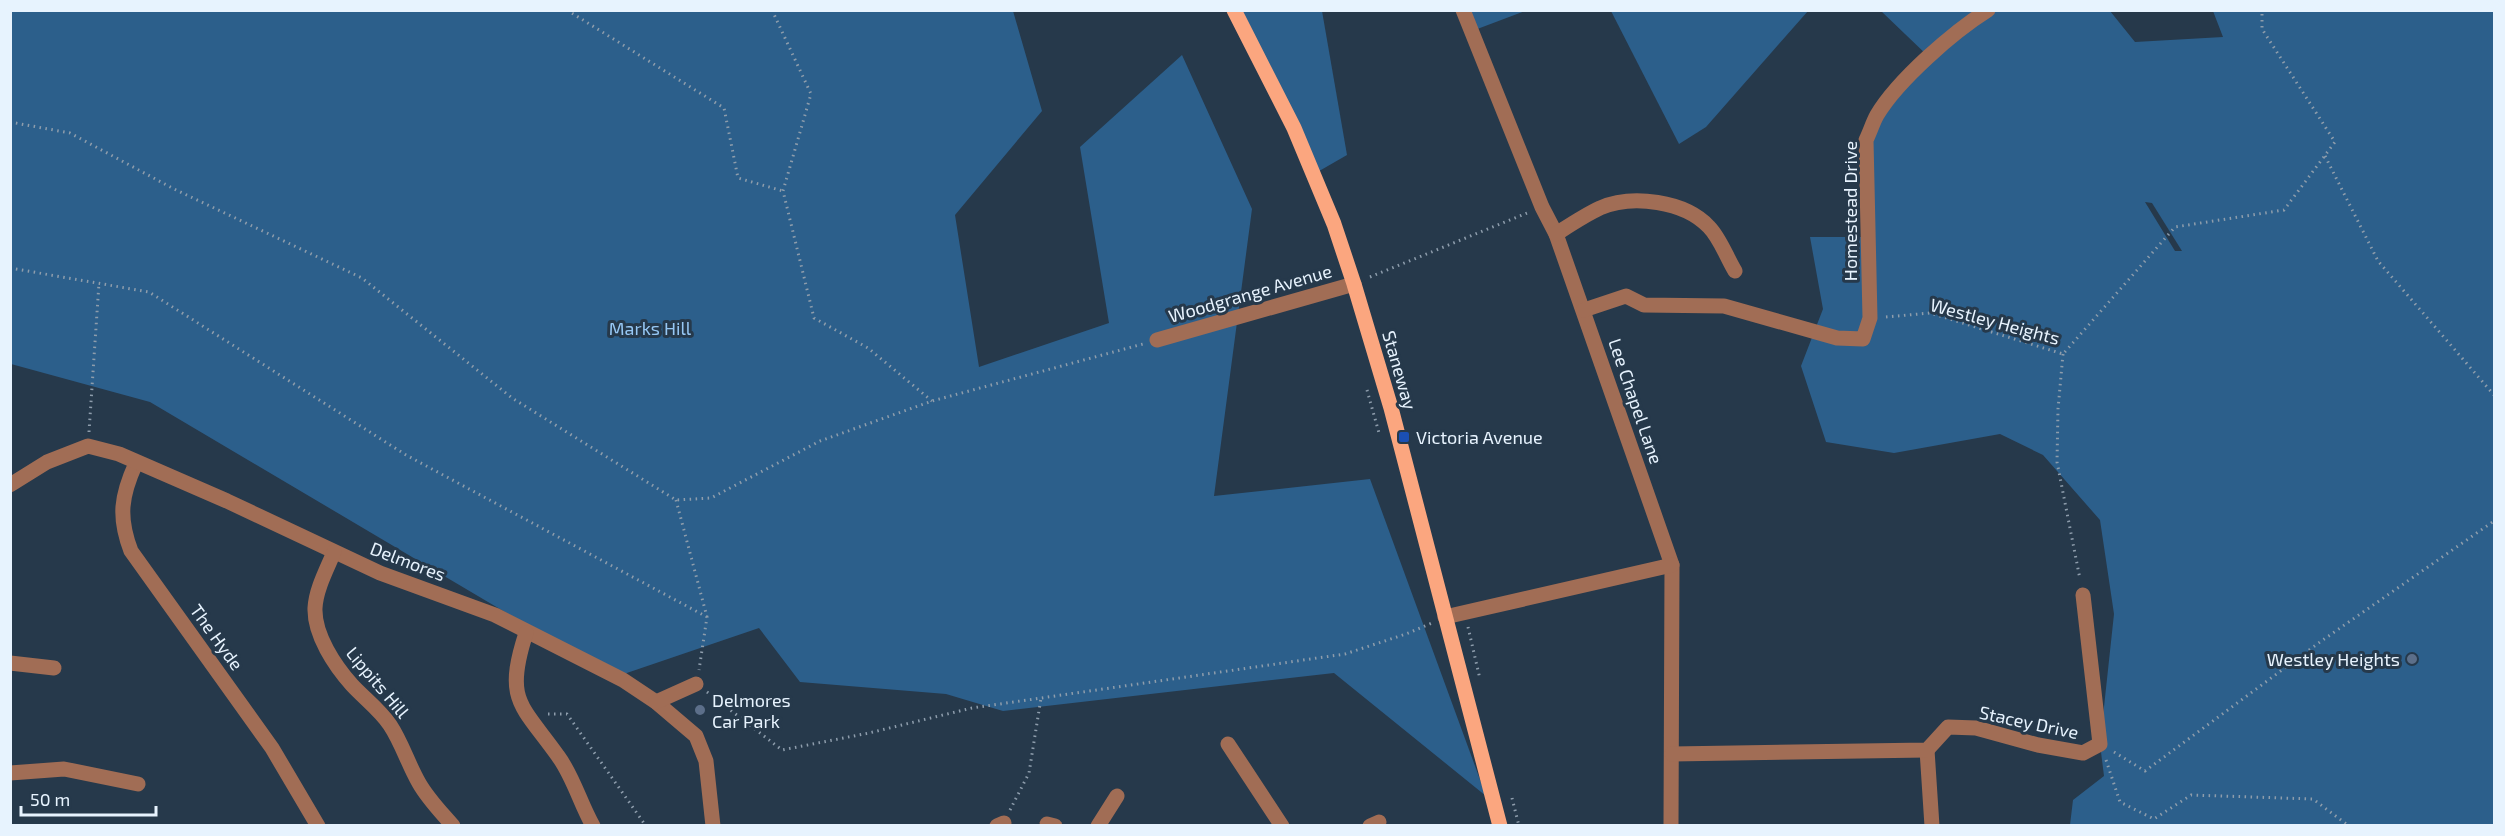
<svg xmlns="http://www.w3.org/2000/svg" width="2505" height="836" viewBox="0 0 2505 836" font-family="'Exo 2',sans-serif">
	<rect width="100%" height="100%" fill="#26394b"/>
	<g fill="#2c5f8b" fill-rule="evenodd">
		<polygon points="10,11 1013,11 1042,111 955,215 979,367 1109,323 1080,147 1182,55 1252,209 1214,496 1370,479 1486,796 1334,673 1003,711 946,694 800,682 759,628 615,677 150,402 11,364"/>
		<polygon points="1234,11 1322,11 1347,155 1314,174"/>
		<polygon points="1463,11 1525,11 1472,31"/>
		<polygon points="1611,11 1808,11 1706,127 1679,144"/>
		<path d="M 1881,11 L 2110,11 L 2135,42 L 2223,37 L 2213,11 L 2494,11 L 2494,825 L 2070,825 L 2073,800 L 2104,776 L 2100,744 L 2114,614 L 2100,520 L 2043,455 L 2000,434 L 1894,453 L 1826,442 L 1801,366 L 1823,309 L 1810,237 L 1868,237 L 1866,140 L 1929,57 ZM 2145,202 L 2152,203 L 2182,251 L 2175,251 Z"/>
	</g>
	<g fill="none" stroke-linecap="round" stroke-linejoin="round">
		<g stroke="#8e9dac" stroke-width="3" stroke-dasharray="1.5 4.5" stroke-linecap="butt">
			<polyline points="567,10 724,108 738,178 783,191"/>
			<polyline points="772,10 811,94 783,191 814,318 868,348 932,401"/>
			<polyline points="10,122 70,133 174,189 362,278 512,398 676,500 711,498 820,441 932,401 1143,344"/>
			<polyline points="2325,156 2378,261 2494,395"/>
			<polyline points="10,268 149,292 406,455 707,617"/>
			<polyline points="1370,277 1527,213"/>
			<polyline points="1886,317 1930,313 2063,354 2175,227 2284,210 2335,142 2262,29 2262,10"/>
			<polyline points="2063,354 2058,409 2057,462 2080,579"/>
			<polyline points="1367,390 1379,433"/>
			<polyline points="89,432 99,283"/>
			<polyline points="676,500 707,617 699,670"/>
			<polyline points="1468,627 1480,679"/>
			<polyline points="707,692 782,750 869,733 972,708 1345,654 1406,634 1432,623"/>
			<polyline points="548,714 567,714 646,826"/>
			<polyline points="2114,752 2145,771 2320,642 2494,521"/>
			<polyline points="2106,760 2120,802 2154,819 2191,795 2313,799 2349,826"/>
			<polyline points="1512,798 1519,826"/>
			<polyline points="1010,810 1029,773 1041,698"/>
		</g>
		<g stroke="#a16d55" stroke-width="15">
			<polyline points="1463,10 1542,207 1556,234 1672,565 1671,826"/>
			<path d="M 1556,234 C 1570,225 1585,215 1600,208 C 1632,194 1685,201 1709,227 C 1720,238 1727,258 1735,271"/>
			<path d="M 1584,310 L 1626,296 L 1644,305 L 1724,306 L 1837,338 L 1863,339 L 1870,318 L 1866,140 C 1870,132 1873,122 1877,115 C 1898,80 1953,32 1988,10"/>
			<polyline points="1157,340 1354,284"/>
			<path d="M 136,463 C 121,496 118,517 131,551 L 272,748 L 318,826"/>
			<polyline points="10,485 47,462 88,446 119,454 227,501 380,573 495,615 623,680 656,702 696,736 706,761 713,826"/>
			<path d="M 334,552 C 327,569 316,589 315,608 C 314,635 335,666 352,685 C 365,699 380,710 390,725 C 402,743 408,764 419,783 C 428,799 441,812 453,826"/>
			<polyline points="1445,617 1672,565"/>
			<path d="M 526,633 C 504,701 521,704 558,756 C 573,776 580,803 593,826"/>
			<polyline points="10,663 54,668"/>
			<polyline points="656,702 696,684"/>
			<polyline points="1228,744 1282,826"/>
			<polyline points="1927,750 1932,826"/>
			<polyline points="1672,754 1927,750 1948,727 1976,728 2038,745 2083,753 2100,744 2083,595"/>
			<polyline points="10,773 64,769 138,784"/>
			<polyline points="1047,824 1055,826"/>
			<polyline points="997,826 1004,823"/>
			<polyline points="1098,826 1117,796"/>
			<polyline points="1370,826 1379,822"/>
		</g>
		<polyline stroke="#fba67f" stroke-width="15" points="1234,10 1294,128 1334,224 1354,284 1391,408 1500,826"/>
	</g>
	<rect fill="#1a4fb4" stroke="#26394b" stroke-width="2" x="1398" y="431" width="12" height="12" rx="3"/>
	<g fill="#5c6f8a" stroke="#26394b" stroke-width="2">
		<circle cx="2412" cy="659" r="6"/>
		<circle cx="700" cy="710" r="6"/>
	</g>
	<g text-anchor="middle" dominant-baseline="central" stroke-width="6" stroke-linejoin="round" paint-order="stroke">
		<g font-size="18" fill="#e7f3fe" stroke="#26394b">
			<text transform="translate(1850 211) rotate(-90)">Homestead Drive</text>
			<text transform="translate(1250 293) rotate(-16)">Woodgrange Avenue</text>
			<text transform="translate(1995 321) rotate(15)">Westley Heights</text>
			<text transform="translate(1400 370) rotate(74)">Staneway</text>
			<text transform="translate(1636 401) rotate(71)">Lee Chapel Lane</text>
			<text transform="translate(408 561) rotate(21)">Delmores</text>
			<text transform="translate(217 637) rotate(54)">The Hyde</text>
			<text transform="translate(378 682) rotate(50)">Lippits Hill</text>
			<text transform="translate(2029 722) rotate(12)">Stacey Drive</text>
		</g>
		<g font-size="18" fill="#96c7f4" stroke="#26394b">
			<text x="650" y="328">Marks Hill</text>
		</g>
		<g font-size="18" fill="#e7f3fe" stroke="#26394b" text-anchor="start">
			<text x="1416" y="437">Victoria Avenue</text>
			<text x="2400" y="659" text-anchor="end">Westley Heights</text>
			<text x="712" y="700">Delmores<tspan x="712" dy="21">Car Park</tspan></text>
		</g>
	</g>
	<rect width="2505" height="836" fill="none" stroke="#e7f3fe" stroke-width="24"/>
	<path d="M21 806v9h135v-9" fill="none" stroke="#e7f3fe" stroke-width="3"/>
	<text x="30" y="806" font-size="18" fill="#e7f3fe" stroke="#26394b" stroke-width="4.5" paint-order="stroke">50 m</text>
</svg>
